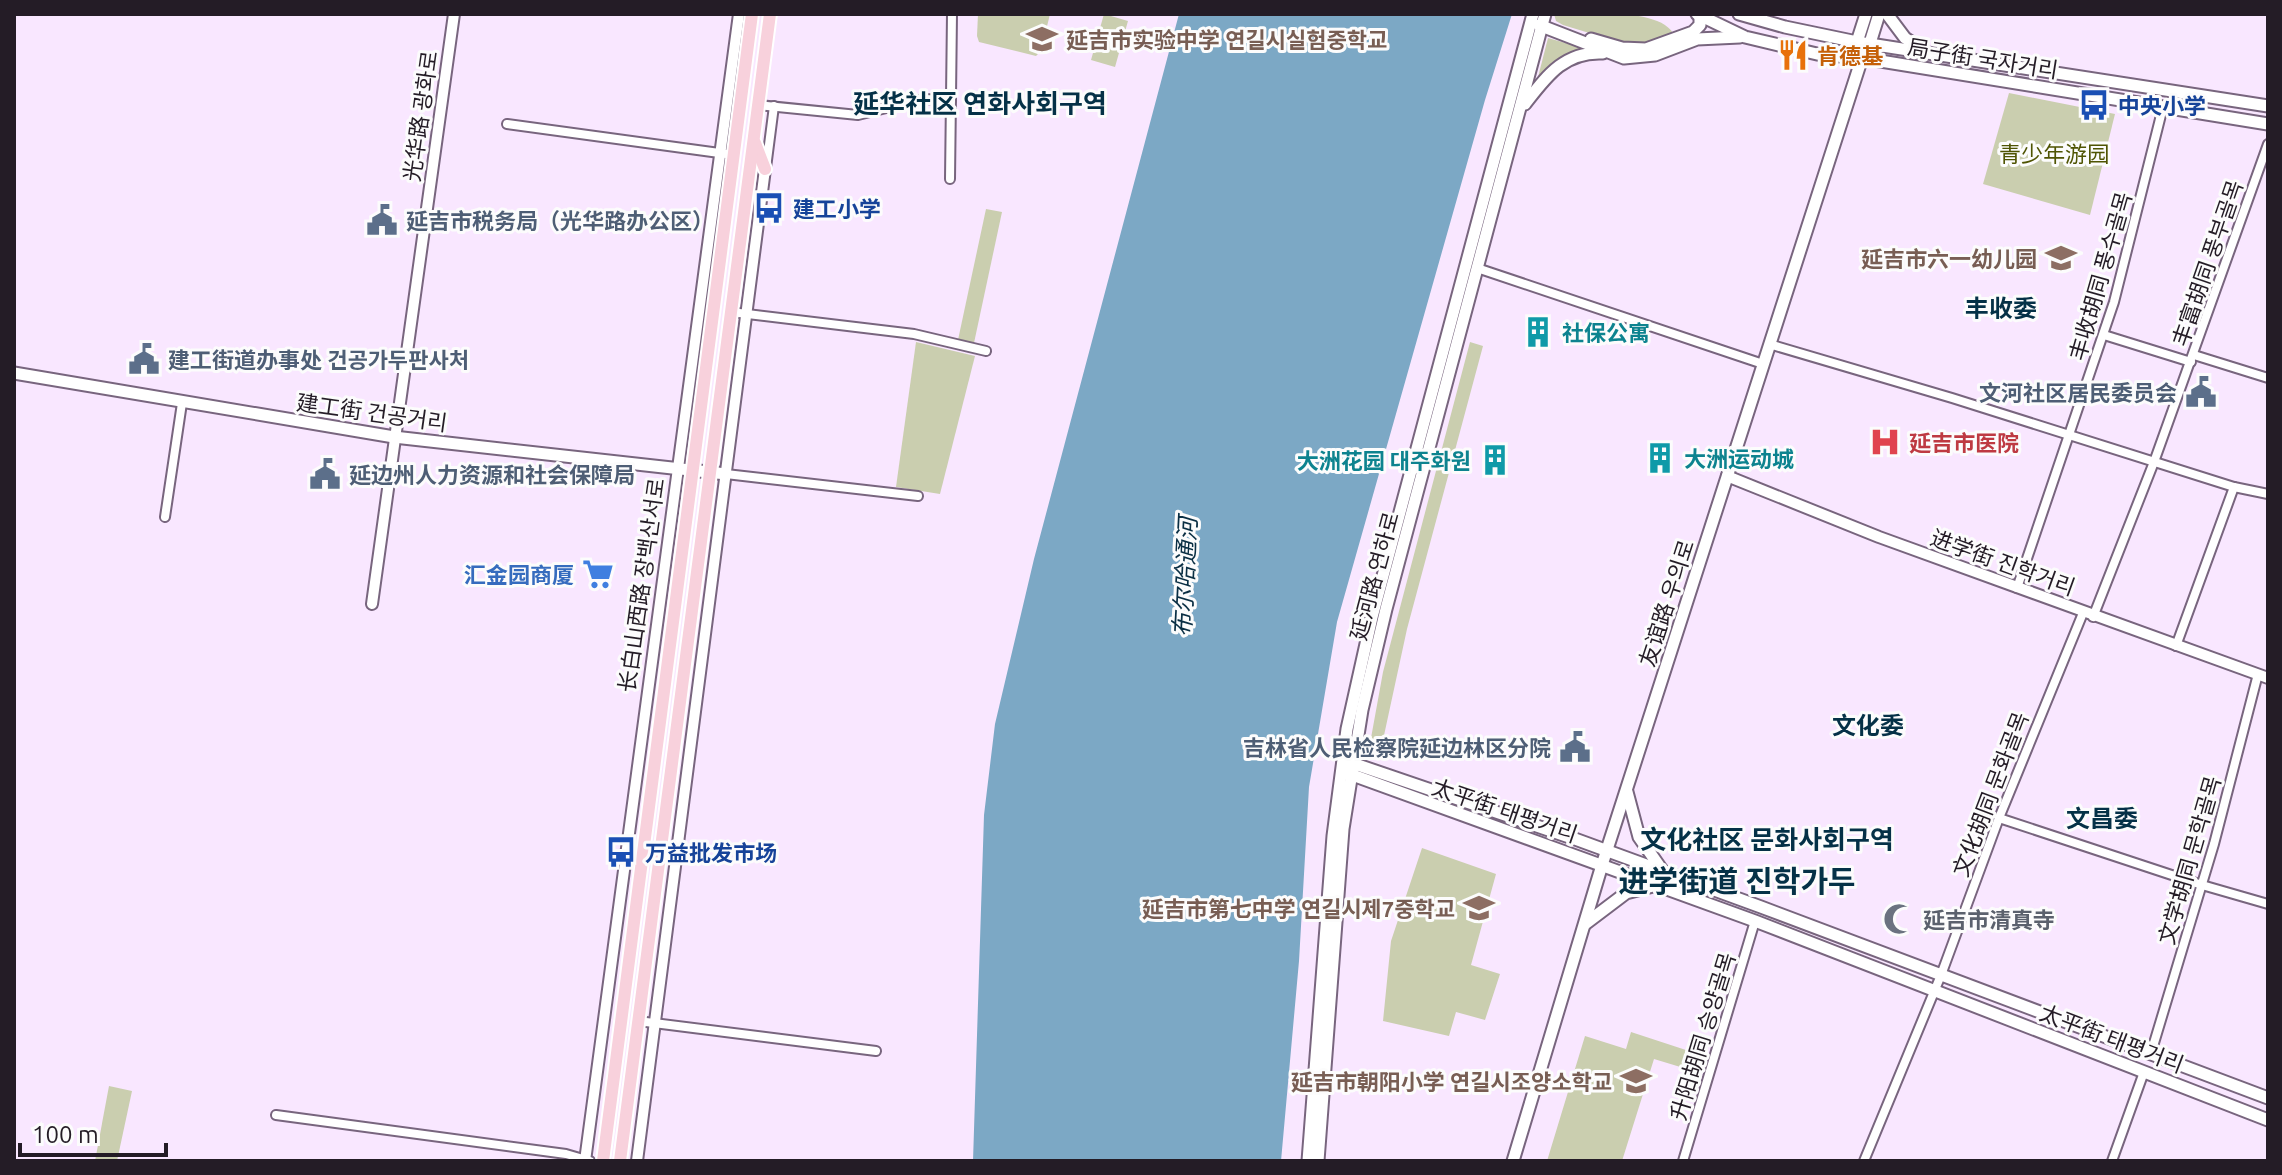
<svg xmlns="http://www.w3.org/2000/svg" width="2282" height="1175" viewBox="0 0 2282 1175" font-family="Ubuntu,'Noto Sans SC','Noto Sans KR',sans-serif">
	<rect width="100%" height="100%" fill="#f9e7ff"/>
	<g fill="#caceaf">
		<polygon points="978,14 1050,14 1041,51 1036,56 979,42 977,36"/>
		<polygon points="1104,14 1128,21 1115,67 1091,60"/>
		<path d="M 1554,14 C 1582,14 1658,7 1673,33 L 1649,45 L 1632,46 L 1563,25 L 1556,21 Z"/>
		<polygon points="1548,38 1590,50 1537,81"/>
		<polygon points="2009,93 2115,114 2090,215 1983,184"/>
		<polygon points="986,209 1002,212 974,343 958,340"/>
		<polygon points="916,342 975,356 940,494 896,487"/>
		<polygon points="1470,342 1483,346 1407,629 1383,740 1369,749 1383,672"/>
		<polygon points="1422,848 1496,874 1471,965 1500,974 1485,1020 1456,1012 1449,1036 1383,1021 1391,941"/>
		<polygon points="1631,1032 1692,1052 1687,1069 1654,1059 1622,1161 1547,1161 1585,1036 1626,1049"/>
		<polygon points="109,1086 132,1091 117,1161 95,1161"/>
	</g>
	<polygon fill="#7ca8c5" points="1179,14 1512,14 1485,100 1337,622 1309,787 1299,961 1281,1161 973,1161 984,815 995,724 1034,559"/>
	<g fill="none" stroke-linecap="round" stroke-linejoin="round">
		<defs>
			<g id="minor">
				<polyline points="758,105 858,115 923,99 951,100"/>
				<polyline points="507,124 734,155"/>
				<polyline points="766,168 774,106"/>
				<polyline points="950,179 952,14"/>
				<polyline points="1477,268 1763,364"/>
				<polyline points="731,312 914,334 986,351"/>
				<polyline points="2104,335 2191,362"/>
				<polyline points="1769,344 1952,398 2234,487 2268,494"/>
				<polyline points="2194,355 2268,378"/>
				<polyline points="726,474 918,496"/>
				<polyline points="165,517 182,403"/>
				<polyline points="2017,588 2114,302 2163,107"/>
				<polyline points="2093,617 2154,462 2268,144"/>
				<polyline points="2176,646 2234,487"/>
				<polyline points="1999,818 2202,885 2268,904"/>
				<polyline points="638,1021 876,1051"/>
				<polyline points="2151,1053 2214,844 2258,674"/>
				<polyline points="276,1115 566,1154 590,1161"/>
				<polyline points="1683,1161 1755,921"/>
				<polyline points="1864,1161 1941,975 1999,818 2083,613"/>
				<polyline points="2112,1161 2144,1072"/>
			</g>
			<g id="tertiary">
				<polyline points="1727,476 1879,537 2268,678"/>
				<polyline points="372,604 454,14"/>
				<polyline points="585,1161 739,14"/>
				<polyline points="637,1161 765,169"/>
			</g>
			<g id="secondary">
				<polyline points="1697,14 1745,37 1817,54 1862,58 2268,124"/>
				<polyline points="1739,14 1785,27 1857,42 2268,106"/>
				<polyline points="1887,14 1905,38 1923,50"/>
				<polyline points="1539,25 1624,58 1655,55 1697,39 1740,37"/>
				<polyline points="1591,39 1622,48 1646,49 1693,32 1700,25 1700,15"/>
				<polyline points="1859,46 1857,42 1866,14"/>
				<path d="M 1525,104 C 1546,77 1564,51 1603,53"/>
				<polyline points="14,373 394,437 726,474"/>
				<polyline points="1349,764 1352,763 1575,839 1761,907 2268,1098"/>
				<polyline points="1347,773 1755,921 2268,1120"/>
				<polyline points="1627,792 1639,837 1662,870"/>
				<polyline points="1585,924 1626,893 1657,885"/>
				<polyline points="1308,1161 1333,836 1347,729 1372,617 1533,14"/>
				<polyline points="1318,1161 1343,829 1362,710 1386,609 1545,14"/>
				<polyline points="1513,1161 1602,865 1862,58 1870,43 1879,14"/>
			</g>
			<g id="primary">
				<polyline points="755,143 765,169"/>
				<polyline points="603,1161 752,14"/>
				<polyline points="620,1161 770,14"/>
			</g>
		</defs>
		<use href="#minor" stroke="#78657e" stroke-width="12"/>
		<use href="#tertiary" stroke="#78657e" stroke-width="14"/>
		<use href="#secondary" stroke="#78657e" stroke-width="15"/>
		<use href="#primary" stroke="#fff" stroke-width="16"/>
		<use href="#minor" stroke="#fff" stroke-width="8"/>
		<use href="#tertiary" stroke="#fff" stroke-width="10"/>
		<use href="#secondary" stroke="#fff" stroke-width="11"/>
		<use href="#primary" stroke="#f8d1dc" stroke-width="12"/>
	</g>
	<defs>
		<symbol id="school-bare" viewBox="-9 -9 18 18"><path d="M0-5L7-2L0 1L-7-2ZM-4 1L0 2.5L4 1V4Q0 6-4 4Z" fill="#8d6e63" stroke="#fcfcfc" stroke-width="2.5" paint-order="stroke"/></symbol>
		<symbol id="restaurant-bare" viewBox="-9 -9 18 18"><path d="M-5-6h1v4h1v-4h1v4h1v-4h1v5L-1.5 .5V6h-2V.5L-5-1ZM5-6V6H3V1.5H1.5Q1.5-4 5-6Z" fill="#e8710a" stroke="#fcfcfc" stroke-width="2.5" paint-order="stroke"/></symbol>
		<symbol id="bus-bare" viewBox="-9 -9 18 18"><path d="M-5-6H5V4H4V6H2V4H-2V6H-4V4H-5ZM-3.5-4V0h7V-4ZM-3.5 1.2v1.5H-2V1.2ZM2 1.2v1.5H3.5V1.2Z" fill="#1a4fb4" stroke="#fcfcfc" stroke-width="2.5" paint-order="stroke"/></symbol>
		<symbol id="civic-bare" viewBox="-9 -9 18 18"><path d="M-.6-6.5H3V-4.5H.6V-3L4-1V1h2V6H-6V1h2V-1L-.6-3ZM-1.2 2.5V6h2.4V2.5Z" fill="#5c6f8a" stroke="#fcfcfc" stroke-width="2.5" paint-order="stroke"/></symbol>
		<symbol id="building-bare" viewBox="-9 -9 18 18"><path d="M-4-6H4V6H1V3H-1V6H-4ZM-2.5-4.3h1.7v1.8h-1.7ZM.8-4.3h1.7v1.8H.8ZM-2.5-1h1.7V.8h-1.7ZM.8-1h1.7V.8H.8Z" fill="#0f9aa8" stroke="#fcfcfc" stroke-width="2.5" paint-order="stroke"/></symbol>
		<symbol id="hospital-bare" viewBox="-9 -9 18 18"><path d="M-5-5h3v3.5h4V-5h3V5h-3V1.5h-4V5h-3Z" fill="#e0444e" stroke="#fcfcfc" stroke-width="2.5" paint-order="stroke"/></symbol>
		<symbol id="supermarket-bare" viewBox="-9 -9 18 18"><path d="M-6-5.5h2.5l.6 2H6L4.5 2H-2.5L-4.4-4H-6ZM-1.5 3.2a1.3 1.3 0 1 0 .1 0ZM3 3.2a1.3 1.3 0 1 0 .1 0Z" fill="#3f7fe0" stroke="#fcfcfc" stroke-width="2.5" paint-order="stroke"/></symbol>
		<symbol id="mosque-bare" viewBox="-9 -9 18 18"><path d="M3.5-4.9A6 6 0 1 0 3.5 4.9A5 5 0 1 1 3.5-4.9Z" fill="#6b7280" stroke="#fcfcfc" stroke-width="2.5" paint-order="stroke"/></symbol>
	</defs>
	<g fill-rule="evenodd">
		<use href="#school-bare" x="1020" y="17" width="44" height="44"/>
		<use href="#restaurant-bare" x="1771" y="33" width="44" height="44"/>
		<use href="#bus-bare" x="2072" y="83" width="44" height="44"/>
		<use href="#bus-bare" x="747" y="186" width="44" height="44"/>
		<use href="#civic-bare" x="360" y="198" width="44" height="44"/>
		<use href="#school-bare" x="2039" y="236" width="44" height="44"/>
		<use href="#building-bare" x="1516" y="310" width="44" height="44"/>
		<use href="#civic-bare" x="122" y="337" width="44" height="44"/>
		<use href="#civic-bare" x="2179" y="370" width="44" height="44"/>
		<use href="#hospital-bare" x="1863" y="420" width="44" height="44"/>
		<use href="#building-bare" x="1638" y="436" width="44" height="44"/>
		<use href="#building-bare" x="1473" y="438" width="44" height="44"/>
		<use href="#civic-bare" x="303" y="452" width="44" height="44"/>
		<use href="#supermarket-bare" x="576" y="552" width="44" height="44"/>
		<use href="#civic-bare" x="1553" y="725" width="44" height="44"/>
		<use href="#bus-bare" x="599" y="830" width="44" height="44"/>
		<use href="#school-bare" x="1457" y="886" width="44" height="44"/>
		<use href="#mosque-bare" x="1877" y="897" width="44" height="44"/>
		<use href="#school-bare" x="1614" y="1059" width="44" height="44"/>
	</g>
	<g text-anchor="middle" dominant-baseline="central" stroke-width="6" stroke-linejoin="round" paint-order="stroke">
		<g font-size="22" font-weight="bold" fill="#785e54" stroke="#fcfcfc" text-anchor="end">
			<text x="1066" y="39" text-anchor="start">延吉市实验中学 연길시실험중학교</text>
			<text x="2037" y="258">延吉市六一幼儿园</text>
			<text x="1455" y="908">延吉市第七中学 연길시제7중학교</text>
			<text x="1612" y="1081">延吉市朝阳小学 연길시조양소학교</text>
		</g>
		<g font-size="22" font-weight="bold" fill="#c56008" stroke="#fcfcfc" text-anchor="start">
			<text x="1817" y="55">肯德基</text>
		</g>
		<g font-size="22" fill="#241c26" stroke="#fcfcfc">
			<text transform="translate(1983 58) rotate(9)">局子街 국자거리</text>
			<text transform="translate(420 116) rotate(-82)">光华路 광화로</text>
			<text transform="translate(2207 263) rotate(-71)">丰富胡同 풍부골목</text>
			<text transform="translate(2100 276) rotate(-74)">丰收胡同 풍수골목</text>
			<text transform="translate(372 412) rotate(8)">建工街 건공거리</text>
			<text transform="translate(2003 562) rotate(20)">进学街 진학거리</text>
			<text transform="translate(1374 576) rotate(-75)">延河路 연하로</text>
			<text transform="translate(641 585) rotate(-82)">长白山西路 장백산서로</text>
			<text transform="translate(1666 603) rotate(-72)">友谊路 우의로</text>
			<text transform="translate(1990 794) rotate(-69)">文化胡同 문화골목</text>
			<text transform="translate(1505 810) rotate(19)">太平街 태평거리</text>
			<text transform="translate(2189 860) rotate(-74)">文学胡同 문학골목</text>
			<text transform="translate(1702 1036) rotate(-73)">升阳胡同 승양골목</text>
			<text transform="translate(2112 1038) rotate(21)">太平街 태평거리</text>
		</g>
		<g font-size="22" font-weight="bold" fill="#164399" stroke="#fcfcfc" text-anchor="start">
			<text x="2118" y="105">中央小学</text>
			<text x="793" y="208">建工小学</text>
			<text x="645" y="852">万益批发市场</text>
		</g>
		<g font-size="22" fill="#4f5403" stroke="#fcfcfc">
			<text x="2054" y="153">青少年游园</text>
		</g>
		<g font-size="22" font-weight="bold" fill="#4e5e75" stroke="#fcfcfc" text-anchor="start">
			<text x="406" y="220">延吉市税务局（光华路办公区）</text>
			<text x="168" y="359">建工街道办事处 건공가두판사처</text>
			<text x="2177" y="392" text-anchor="end">文河社区居民委员会</text>
			<text x="349" y="474">延边州人力资源和社会保障局</text>
			<text x="1551" y="747" text-anchor="end">吉林省人民检察院延边林区分院</text>
		</g>
		<g font-size="22" font-weight="bold" fill="#0d838f" stroke="#fcfcfc" text-anchor="start">
			<text x="1562" y="332">社保公寓</text>
			<text x="1684" y="458">大洲运动城</text>
			<text x="1471" y="460" text-anchor="end">大洲花园 대주화원</text>
		</g>
		<g font-size="22" font-weight="bold" fill="#be3a42" stroke="#fcfcfc" text-anchor="start">
			<text x="1909" y="442">延吉市医院</text>
		</g>
		<g font-size="22" font-weight="bold" fill="#366cbe" stroke="#fcfcfc" text-anchor="end">
			<text x="574" y="574">汇金园商厦</text>
		</g>
		<g font-size="22" font-weight="bold" fill="#5b616d" stroke="#fcfcfc" text-anchor="start">
			<text x="1923" y="919">延吉市清真寺</text>
		</g>
		<g font-size="24" font-weight="bold" fill="#053147" stroke="#fcfcfc">
			<text x="2001" y="308">丰收委</text>
			<text x="1868" y="725">文化委</text>
			<text x="2102" y="818">文昌委</text>
		</g>
		<g font-size="24" font-style="italic" fill="#0a2f44" stroke="#fcfcfc">
			<text transform="translate(1185 577) rotate(-87)">布尔哈通河</text>
		</g>
		<g font-size="26" font-weight="bold" fill="#053147" stroke="#fcfcfc">
			<text x="980" y="103">延华社区 연화사회구역</text>
			<text x="1767" y="839">文化社区 문화사회구역</text>
		</g>
		<g font-size="30" font-weight="bold" fill="#053147" stroke="#fcfcfc">
			<text x="1737" y="881">进学街道 진학가두</text>
		</g>
	</g>
	<rect width="2282" height="1175" fill="none" stroke="#241c26" stroke-width="32"/>
	<path d="M20 1143v12h146v-12" fill="none" stroke="#241c26" stroke-width="4"/>
	<text x="32" y="1143" font-size="24" fill="#241c26" stroke="#fcfcfc" stroke-width="6" paint-order="stroke">100 m</text>
</svg>
